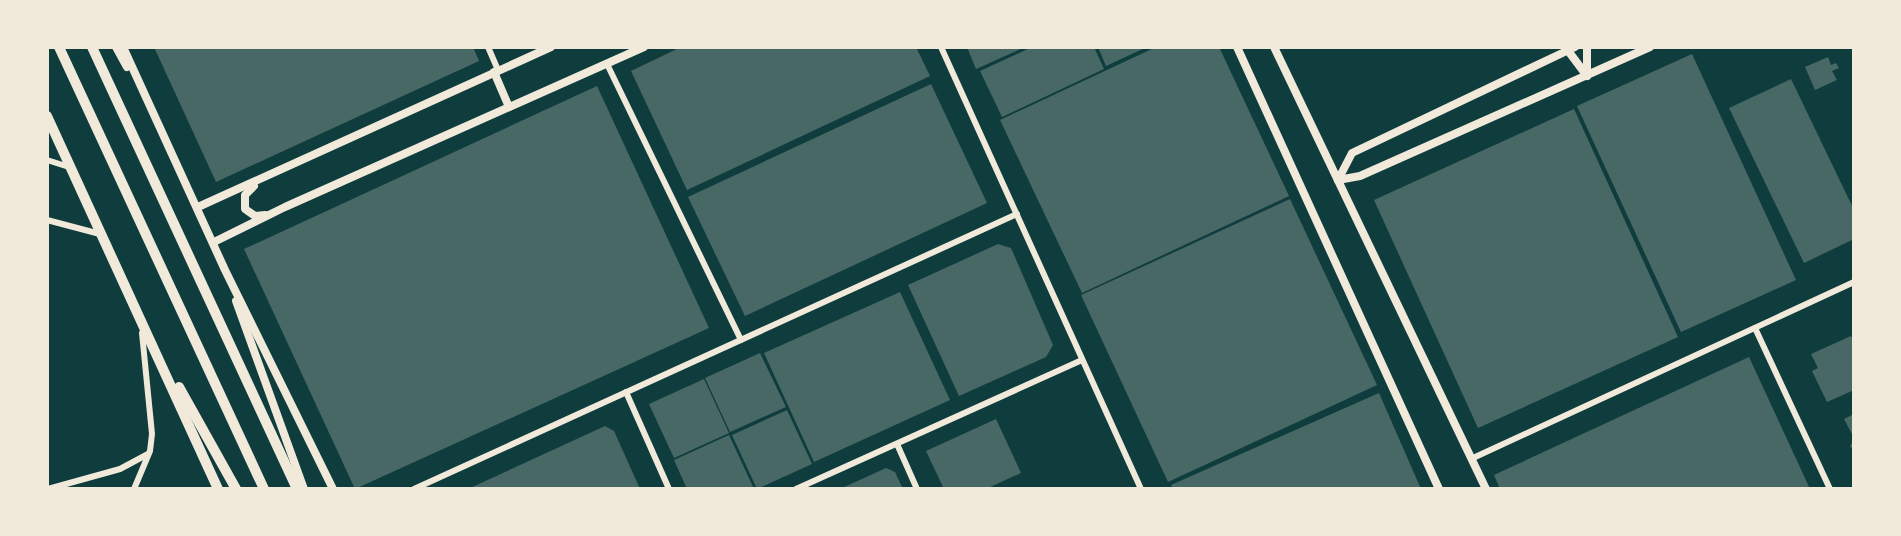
<svg xmlns="http://www.w3.org/2000/svg" width="1901" height="536" viewBox="0 0 1901 536" font-family="'Exo 2',sans-serif">
	<rect width="100%" height="100%" fill="#0f3d3e"/>
	<g fill="#486865">
		<polygon points="154,47 473,47 479,61 216,182"/>
		<polygon points="681,47 916,47 930,76 687,190 631,71"/>
		<polygon points="967,47 1025,47 976,69"/>
		<polygon points="1032,47 1094,47 1104,69 1002,117 980,71"/>
		<polygon points="1098,47 1147,47 1106,66"/>
		<polygon points="1156,47 1219,47 1289,196 1082,293 1000,120"/>
		<polygon points="1692,54 1796,280 1681,332 1577,106"/>
		<polygon points="1828,57 1831,65 1836,63 1839,68 1832,71 1837,80 1815,90 1805,67"/>
		<polygon points="1791,79 1854,210 1854,239 1804,263 1729,108"/>
		<polygon points="931,84 987,203 745,316 688,197"/>
		<polygon points="597,86 709,328 355,489 244,249"/>
		<polygon points="1574,109 1678,337 1478,428 1374,200"/>
		<polygon points="1290,199 1377,385 1168,482 1081,295"/>
		<polygon points="998,244 1011,248 1053,345 1046,357 959,396 908,285"/>
		<polygon points="900,292 950,400 814,462 764,353"/>
		<polygon points="1851,336 1854,342 1854,390 1827,402 1812,371 1818,368 1811,354"/>
		<polygon points="760,353 786,407 730,432 705,378"/>
		<polygon points="1749,357 1810,489 1500,489 1494,475"/>
		<polygon points="704,379 729,433 674,458 649,404"/>
		<polygon points="1379,393 1421,489 1173,489 1171,485"/>
		<polygon points="787,410 812,464 757,489 732,435"/>
		<polygon points="1854,414 1854,448 1850,447 1854,438 1844,419"/>
		<polygon points="996,419 1021,473 986,489 944,489 926,451"/>
		<polygon points="605,426 614,431 640,489 468,489"/>
		<polygon points="729,435 754,489 687,489 674,460"/>
		<polygon points="886,468 895,472 903,489 840,489"/>
	</g>
	<g fill="none" stroke-linecap="round" stroke-linejoin="round">
		<g stroke="#f1e9da" stroke-width="6">
			<polyline points="488,47 498,70"/>
			<polyline points="941,47 1141,489"/>
			<polyline points="607,64 741,340"/>
			<polyline points="47,160 69,167"/>
			<polyline points="47,220 100,234"/>
			<polyline points="1755,328 1830,489"/>
			<polyline points="626,392 669,489"/>
			<polyline points="897,444 917,489"/>
			<polyline points="1473,458 1854,282"/>
			<polyline points="48,489 120,469 148,454"/>
			<polyline points="134,489 150,451 152,434 142,333"/>
			<polyline points="414,489 1017,214"/>
			<polyline points="796,489 1082,360"/>
		</g>
		<g stroke="#f1e9da" stroke-width="8">
			<polyline points="116,47 127,67"/>
			<polyline points="123,47 225,270 333,489"/>
			<polyline points="1237,47 1439,489"/>
			<polyline points="1274,47 1486,489"/>
			<polyline points="1587,47 1587,76"/>
			<polyline points="1566,48 1587,76"/>
			<polyline points="494,72 509,107"/>
			<polyline points="1338,180 1360,176 1650,47"/>
			<polyline points="1338,180 1352,153 1575,47"/>
			<polyline points="254,186 245,195 245,209 255,216 265,215"/>
			<polyline points="198,207 551,47"/>
			<polyline points="214,242 285,207 644,47"/>
			<polyline points="236,301 304,489"/>
		</g>
		<g stroke="#f1e9da" stroke-width="10">
			<polyline points="59,47 264,489"/>
			<polyline points="92,47 297,489"/>
			<polyline points="47,116 218,489"/>
			<polyline points="179,387 236,489"/>
		</g>
	</g>
	<rect width="1901" height="536" fill="none" stroke="#f1e9da" stroke-width="98"/>
</svg>
